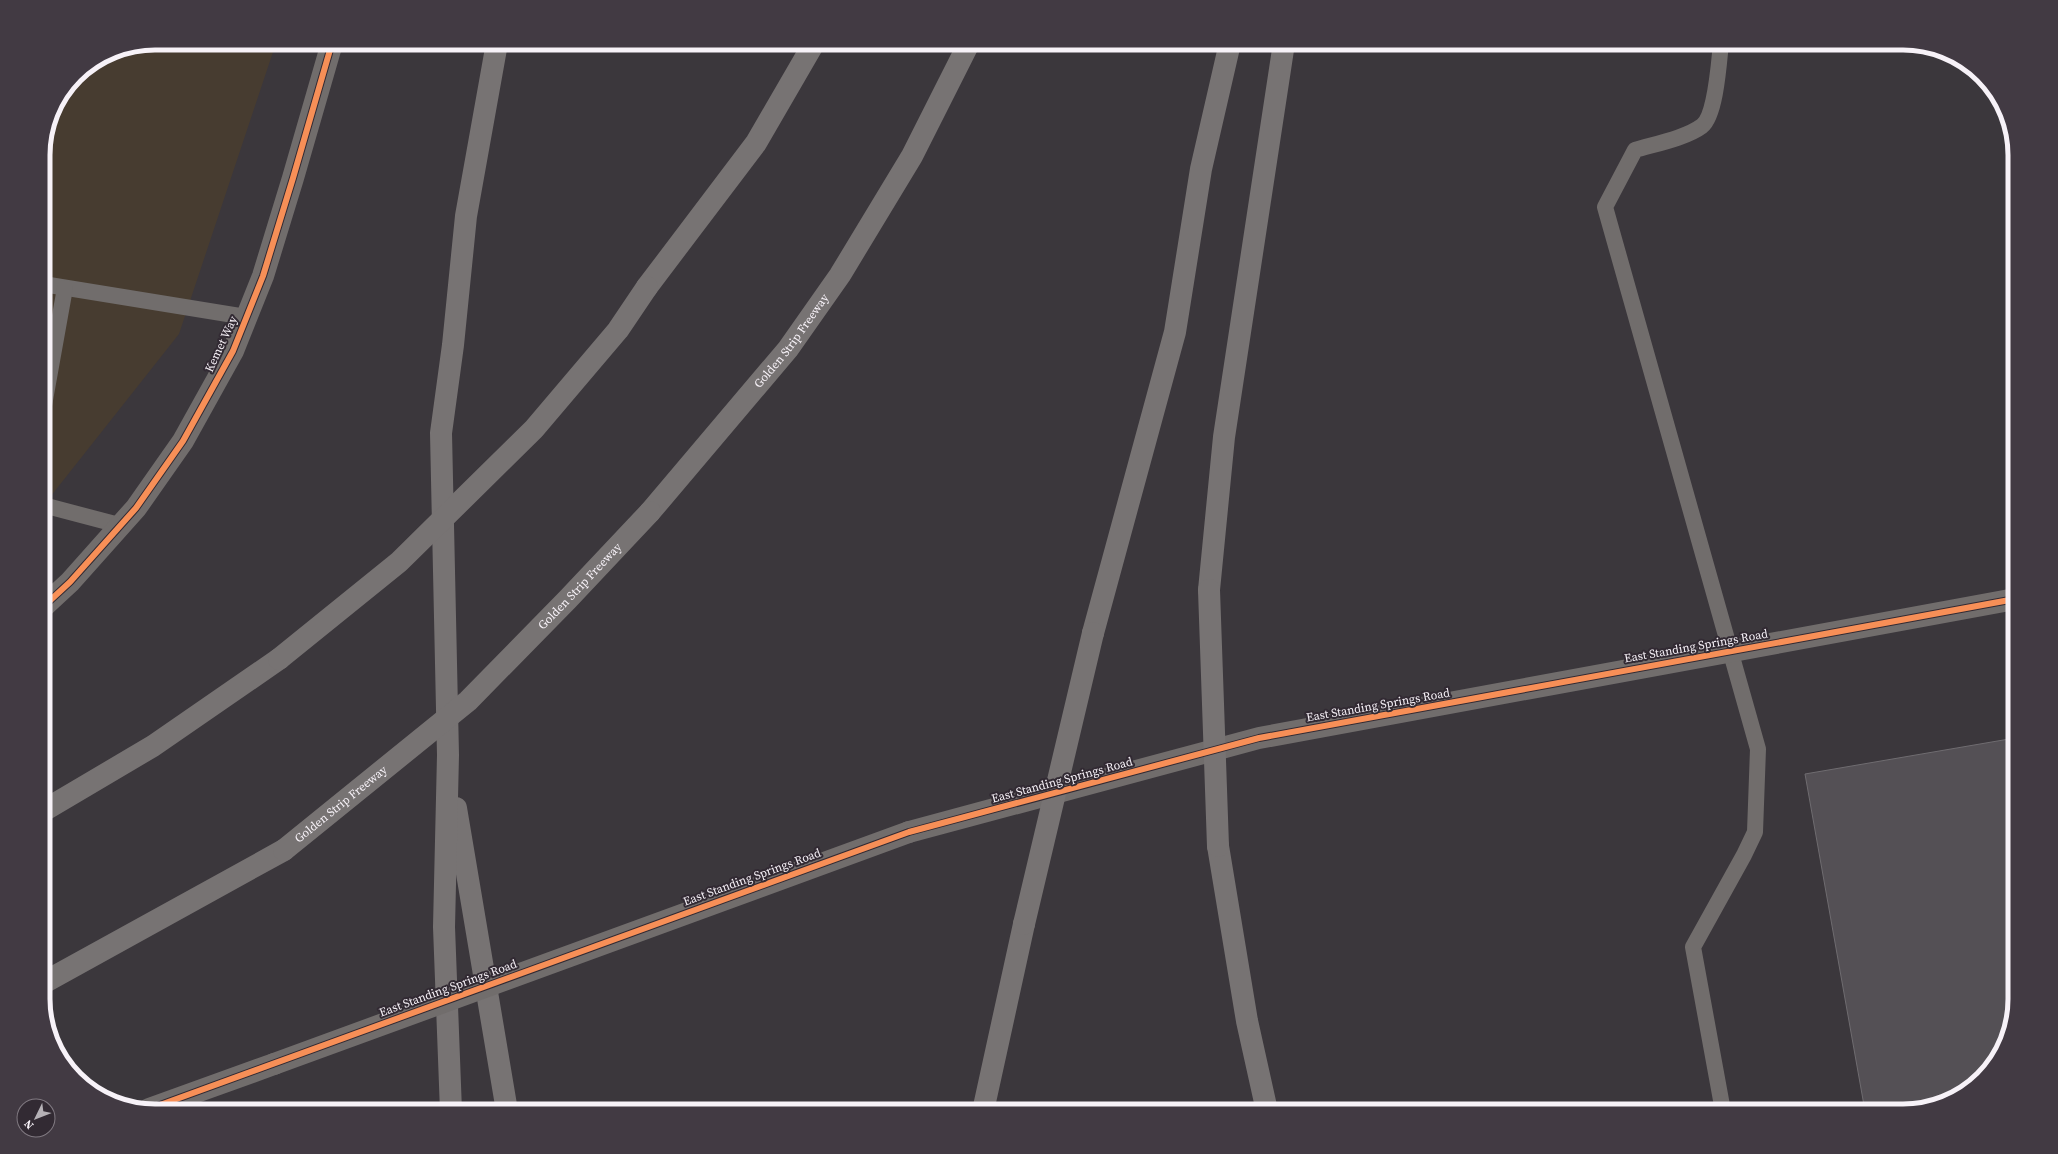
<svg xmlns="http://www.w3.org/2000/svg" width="2058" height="1154" viewBox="0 0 2058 1154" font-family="'Source Serif 4',serif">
	<rect width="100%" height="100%" fill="#3b373c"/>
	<polygon fill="#473c30" points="155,43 276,43 179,334 43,506 43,148 54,106 76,76 113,51"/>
	<polygon fill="#545055" stroke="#6f6c70" points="2015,738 2015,999 2000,1055 1959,1096 1903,1111 1865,1111 1805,774"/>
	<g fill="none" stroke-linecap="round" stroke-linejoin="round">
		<g stroke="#716d6c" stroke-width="16">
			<path d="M 1721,43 C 1719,61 1716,115 1702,126 C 1686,138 1655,144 1635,150 L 1605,207 L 1758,749 L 1755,832 L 1744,855 L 1693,947 L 1723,1111"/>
			<polyline points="43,284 246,317"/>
			<polyline points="43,411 65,288"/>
			<polyline points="43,505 119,525"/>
		</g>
		<g stroke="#716d6c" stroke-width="22">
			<polyline points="43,607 70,582 136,508 183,441 233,351 263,276 293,178 332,43"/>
			<polyline points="909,832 1259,738 2015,599"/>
			<polyline points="149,1109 274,1064"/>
		</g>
		<g stroke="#777373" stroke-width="22">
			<polyline points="647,287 756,143 814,43"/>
			<path id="s1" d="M 650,512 L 788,349 L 840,275 L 912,156 L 969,43"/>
			<polyline points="1209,590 1224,437 1284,43"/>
			<polyline points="1093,633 1175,332 1201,169 1230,43"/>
			<polyline points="456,808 507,1111"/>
			<polyline points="43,811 153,746 279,659"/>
			<polyline points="1218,846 1247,1021 1267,1111"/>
			<polyline points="43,983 284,850"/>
			<polyline points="451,1111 444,927 448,755 441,433 453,345 466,216 497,43"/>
			<polyline points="983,1111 1024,924"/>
		</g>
		<polyline stroke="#716d6c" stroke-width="22" points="274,1064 909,832"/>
		<g stroke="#777373" stroke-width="22">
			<polyline points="1209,590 1218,846"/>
			<polyline points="279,659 399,562 534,429 618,330 647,287"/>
			<path id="s2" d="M 284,850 L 468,701 L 568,599 L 650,512"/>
			<polyline points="1024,924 1093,633"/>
		</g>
		<defs>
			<g id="cycleway">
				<polyline points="43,607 70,582 136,508 183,441 233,351 263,276 293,178 332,43"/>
				<polyline points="149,1109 909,832 1259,738 2015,599"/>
			</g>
		</defs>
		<use href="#cycleway" stroke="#322a33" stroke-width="8"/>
		<use href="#cycleway" stroke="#f78f57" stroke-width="6"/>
	</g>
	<g text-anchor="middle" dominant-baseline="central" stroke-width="4" stroke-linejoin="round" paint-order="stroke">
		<g font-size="12" fill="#f7f2f8" stroke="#322a33">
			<text stroke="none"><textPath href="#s1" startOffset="222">Golden Strip Freeway</textPath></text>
			<text transform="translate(221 344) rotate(-65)">Kemet Way</text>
			<text stroke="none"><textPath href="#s2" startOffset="397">Golden Strip Freeway</textPath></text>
			<text transform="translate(1696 646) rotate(-10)">East Standing Springs Road</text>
			<text transform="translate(1378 705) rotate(-10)">East Standing Springs Road</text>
			<text transform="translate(1062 780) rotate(-15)">East Standing Springs Road</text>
			<text stroke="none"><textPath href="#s2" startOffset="73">Golden Strip Freeway</textPath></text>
			<text transform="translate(752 877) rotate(-20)">East Standing Springs Road</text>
			<text transform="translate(448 988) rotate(-20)">East Standing Springs Road</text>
		</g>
	</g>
	<path d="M0 0H2058V1154H0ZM155 50H1903A105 105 0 0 1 2008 155V999A105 105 0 0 1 1903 1104H155A105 105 0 0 1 50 999V155A105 105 0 0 1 155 50Z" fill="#423a43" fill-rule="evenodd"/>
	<path fill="none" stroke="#f7f2f8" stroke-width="5" d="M155 50H1903A105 105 0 0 1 2008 155V999A105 105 0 0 1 1903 1104H155A105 105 0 0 1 50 999V155A105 105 0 0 1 155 50Z"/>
	<g transform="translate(36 1118) rotate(227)"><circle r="19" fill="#322a33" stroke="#817a82"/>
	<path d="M0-3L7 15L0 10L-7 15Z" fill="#b5b1b6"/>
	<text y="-6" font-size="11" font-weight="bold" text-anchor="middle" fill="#f7f2f8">N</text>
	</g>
</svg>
